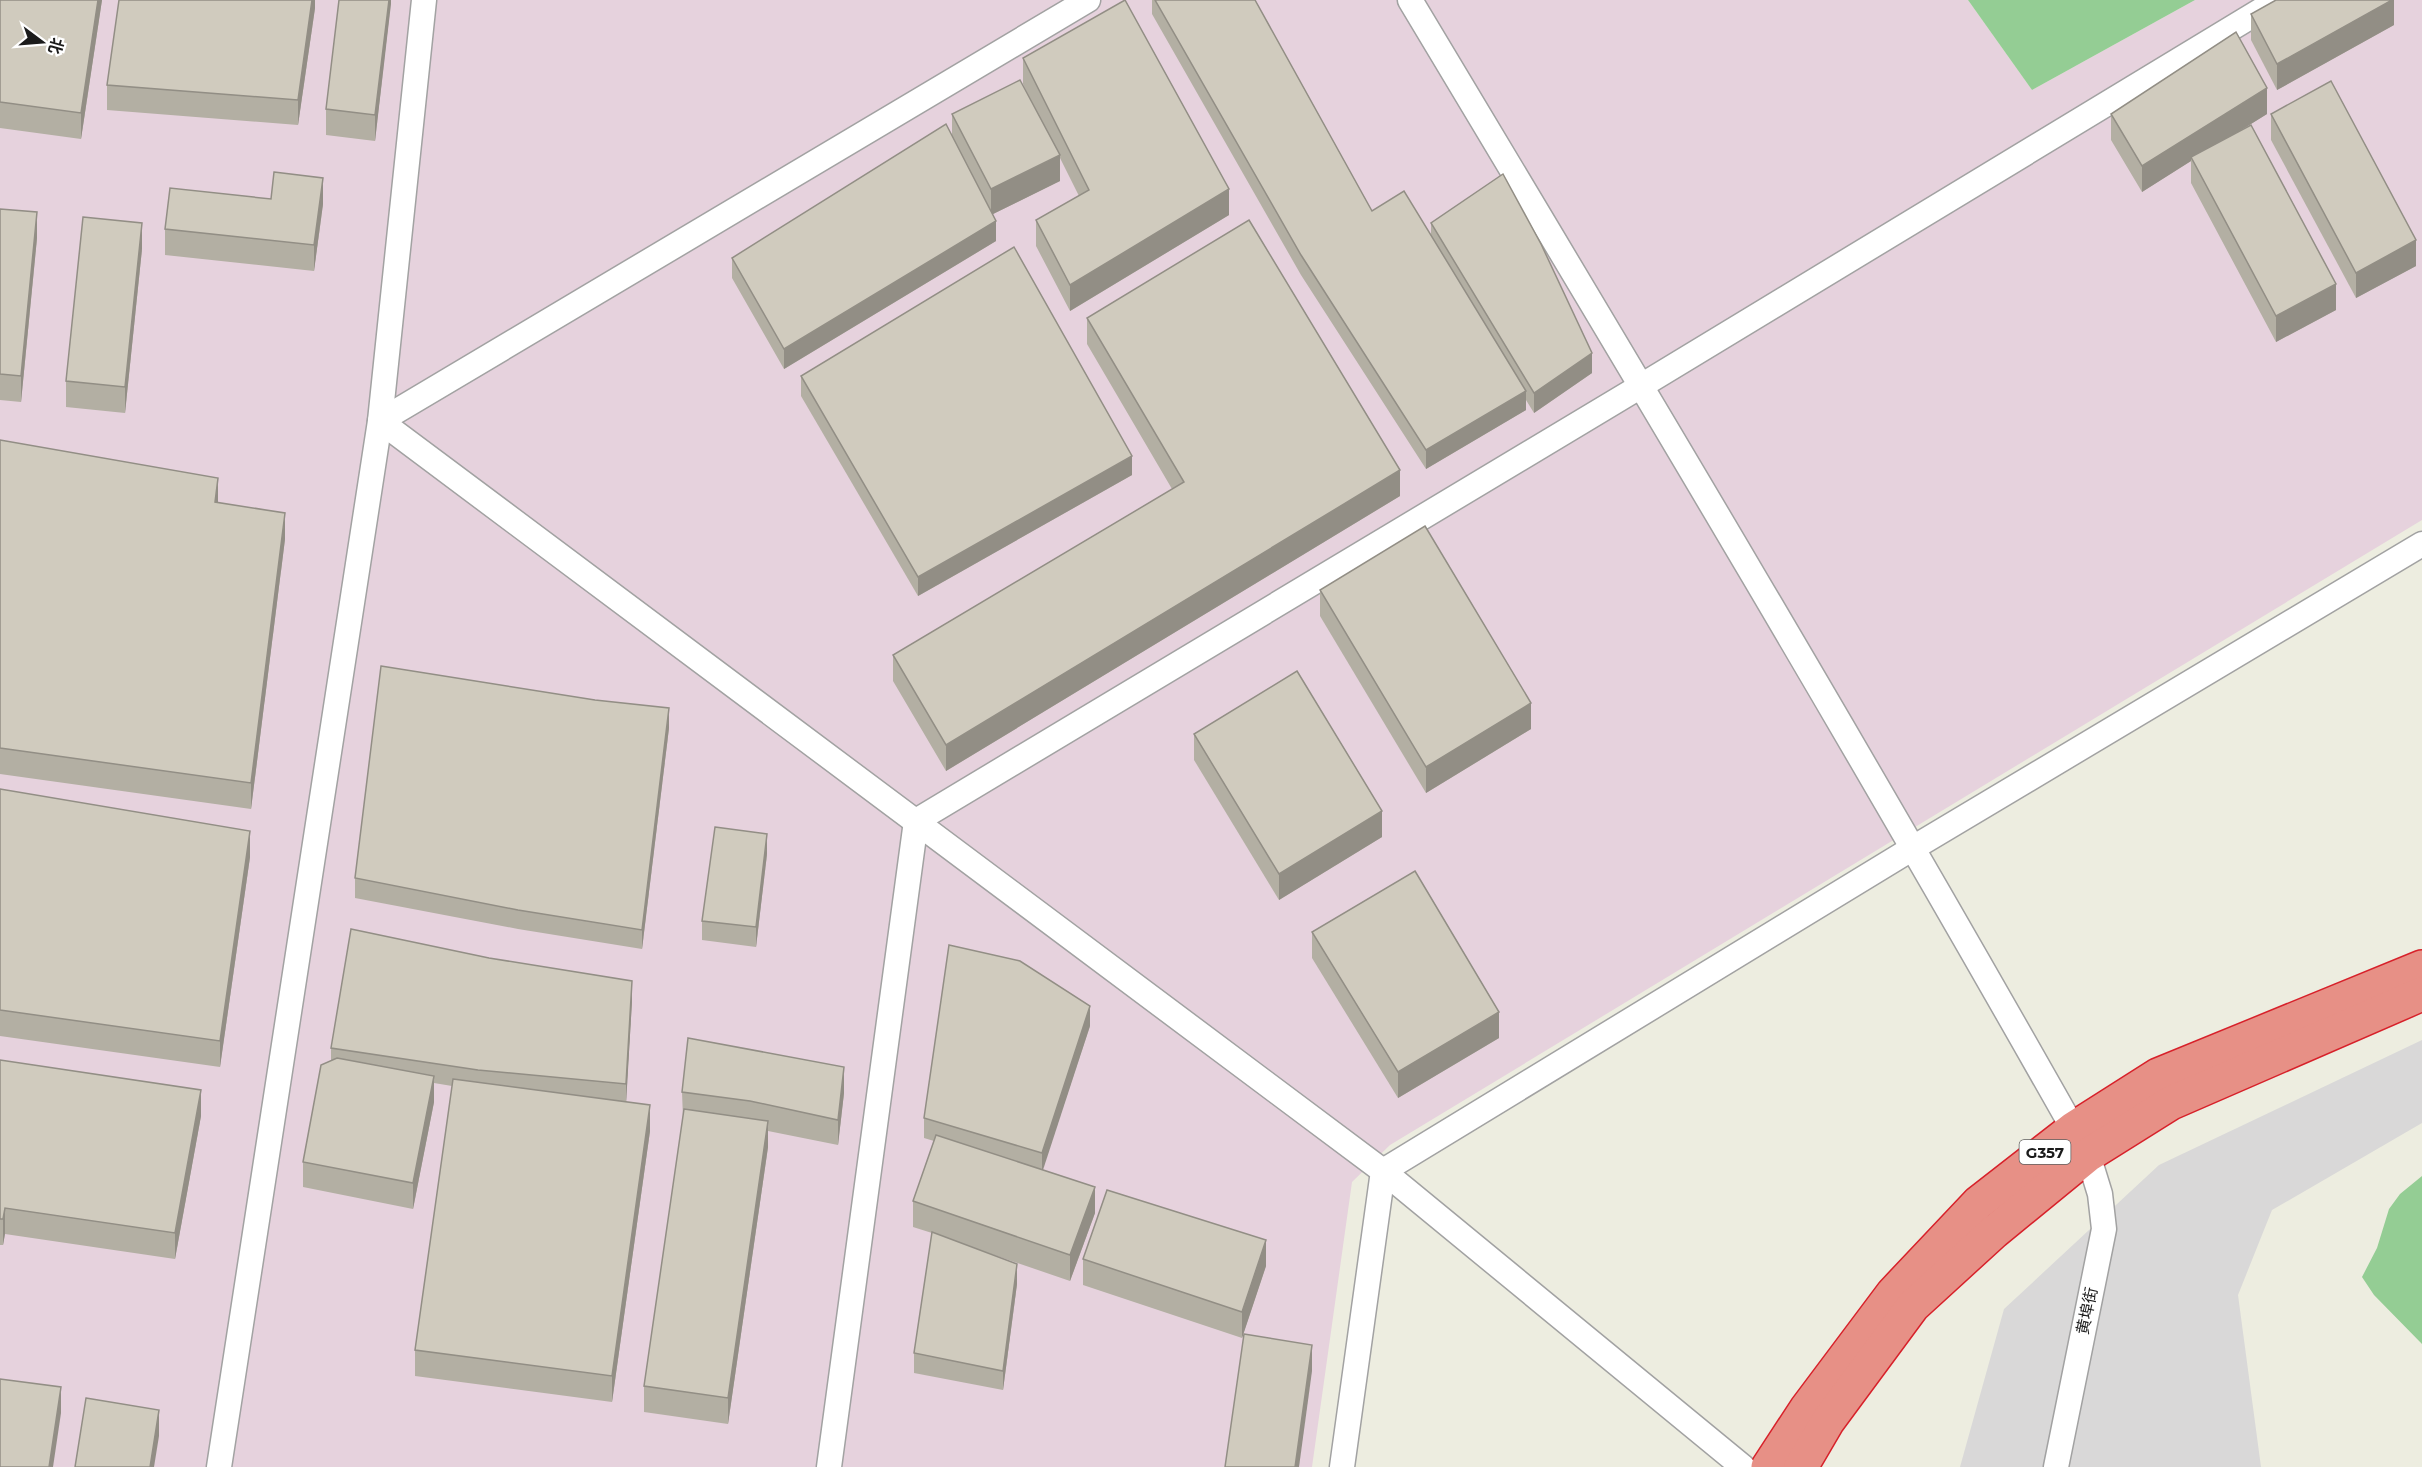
<svg xmlns="http://www.w3.org/2000/svg" width="2422" height="1467" viewBox="0 0 2422 1467" font-family="Montserrat,'Noto Sans SC',sans-serif">
	<rect width="100%" height="100%" fill="#edede0"/>
	<polygon fill="#d9d8d8" points="2422,1040 2422,1123 2272,1210 2238,1295 2261,1467 1960,1467 2004,1309 2159,1165"/>
	<polygon fill="#e6d2dd" points="0,0 1968,0 2032,90 2195,0 2422,0 2422,520 1390,1145 1352,1182 1312,1467 0,1467"/>
	<g fill="#94cd94">
		<polygon points="1968,0 2195,0 2032,90"/>
		<polygon points="2422,1176 2422,1344 2374,1295 2362,1277 2377,1248 2389,1209 2400,1194"/>
	</g>
	<g fill="none" stroke-linecap="round" stroke-linejoin="round">
		<defs>
			<g id="minor">
				<polyline points="1088,0 380,421 1383,1171 1743,1467"/>
				<path d="M 1410,0 C 1640,383 1869,766 2088,1155 L 2100,1194 L 2104,1229 L 2056,1467"/>
				<polyline points="219,1467 380,421 424,0"/>
				<polyline points="829,1467 916,821 1641,386 2278,0"/>
				<polyline points="1342,1467 1383,1171 1913,848 2422,544"/>
			</g>
			<g id="highway">
				<polyline points="1768,1467 1806,1409 1893,1293 1978,1203 2073,1129 2158,1075 2422,967"/>
				<polyline points="1801,1467 1828,1421 1913,1306 1994,1232 2088,1155 2171,1103 2422,994"/>
			</g>
		</defs>
		<use href="#minor" stroke="#a2a2a2" stroke-width="27"/>
		<use href="#highway" stroke="#d7212a" stroke-width="36"/>
		<use href="#minor" stroke="#fff" stroke-width="24"/>
		<use href="#highway" stroke="#e79086" stroke-width="33"/>
	</g>
	<g fill="#b3afa3">
		<polygon points="0,0 102,0 81,139 0,128"/>
		<polygon points="315,0 315,8 298,125 107,110 107,85"/>
		<polygon points="391,0 375,141 326,135 326,109"/>
		<polygon points="1152,0 1255,0 1372,211 1431,235 1431,223 1592,373 1534,413 1526,400 1526,410 1426,469 1301,275 1152,14"/>
		<polygon points="2394,0 2394,25 2277,90 2251,40 2251,14"/>
		<polygon points="1023,58 1229,215 1070,311 1036,246 1036,220 1079,196 1060,158 1060,181 993,214 996,241 784,369 732,278 732,258 952,135 952,114 1034,107 1023,84"/>
		<polygon points="2111,114 2267,114 2238,132 2336,310 2276,342 2191,183 2191,161 2142,192 2111,140"/>
		<polygon points="2271,114 2416,266 2356,298 2271,140"/>
		<polygon points="271,199 323,204 314,271 165,255 165,229"/>
		<polygon points="0,209 37,238 21,402 0,400"/>
		<polygon points="142,249 125,413 66,407 66,381"/>
		<polygon points="1087,318 1400,496 946,771 893,681 893,655 1172,489 1087,344"/>
		<polygon points="801,376 1132,475 918,596 801,396"/>
		<polygon points="0,440 218,502 285,539 251,809 0,774"/>
		<polygon points="1320,590 1531,729 1426,793 1320,616"/>
		<polygon points="669,728 642,949 518,929 355,898 355,878"/>
		<polygon points="1194,734 1382,837 1279,900 1194,760"/>
		<polygon points="0,789 250,857 220,1067 0,1036"/>
		<polygon points="767,854 756,947 702,940 702,921"/>
		<polygon points="1312,932 1499,1038 1398,1098 1312,958"/>
		<polygon points="632,1001 626,1102 650,1131 612,1402 415,1376 415,1350 452,1086 434,1083 434,1102 413,1209 303,1187 303,1162 331,1060 331,1048"/>
		<polygon points="1090,1026 1042,1170 1095,1213 1070,1281 968,1246 1017,1284 1003,1390 914,1373 914,1353 932,1233 913,1227 913,1201 934,1141 924,1138 924,1118"/>
		<polygon points="0,1060 201,1116 175,1259 5,1234 3,1245 0,1245"/>
		<polygon points="682,1092 844,1093 838,1145 768,1131 768,1147 728,1424 644,1412 644,1386 683,1118"/>
		<polygon points="1083,1259 1266,1266 1242,1338 1083,1285"/>
	</g>
	<g fill="#928e85">
		<polygon points="98,0 102,0 81,139 81,113"/>
		<polygon points="312,0 315,0 315,8 298,125 298,100"/>
		<polygon points="389,0 391,0 391,4 375,141 375,115"/>
		<polygon points="2392,0 2394,0 2394,25 2277,90 2277,64"/>
		<polygon points="2267,88 2267,114 2193,160 2191,157 2191,161 2142,192 2142,166"/>
		<polygon points="1060,155 1060,181 991,215 991,189"/>
		<polygon points="323,178 323,204 314,271 314,245"/>
		<polygon points="1229,189 1229,215 1070,311 1070,285"/>
		<polygon points="37,212 37,238 21,402 21,376"/>
		<polygon points="996,221 996,241 784,369 784,349"/>
		<polygon points="142,223 142,249 125,413 125,387"/>
		<polygon points="2416,240 2416,266 2356,298 2356,273"/>
		<polygon points="2336,284 2336,310 2276,342 2276,316"/>
		<polygon points="1592,353 1592,373 1534,413 1534,393"/>
		<polygon points="1526,391 1526,410 1426,469 1426,450"/>
		<polygon points="1132,456 1132,475 918,596 918,577"/>
		<polygon points="1400,470 1400,496 946,771 946,745"/>
		<polygon points="218,478 218,504 215,502"/>
		<polygon points="285,513 285,539 251,809 251,783"/>
		<polygon points="1531,703 1531,729 1426,793 1426,767"/>
		<polygon points="669,708 669,728 642,949 642,930"/>
		<polygon points="1382,811 1382,837 1279,900 1279,874"/>
		<polygon points="250,831 250,857 220,1067 220,1041"/>
		<polygon points="767,834 767,854 756,947 756,927"/>
		<polygon points="632,981 632,1001 626,1104 626,1084"/>
		<polygon points="1090,1006 1090,1026 1042,1173 1042,1153"/>
		<polygon points="1499,1012 1499,1038 1398,1098 1398,1072"/>
		<polygon points="844,1067 844,1093 838,1145 838,1120"/>
		<polygon points="434,1076 434,1102 413,1209 413,1183"/>
		<polygon points="201,1090 201,1116 175,1259 175,1233"/>
		<polygon points="650,1105 650,1131 612,1402 612,1376"/>
		<polygon points="768,1121 768,1147 728,1424 728,1398"/>
		<polygon points="1095,1187 1095,1213 1070,1281 1070,1255"/>
		<polygon points="5,1208 5,1234 3,1245 3,1219"/>
		<polygon points="1266,1240 1266,1266 1242,1338 1242,1312"/>
		<polygon points="1017,1264 1017,1284 1003,1390 1003,1371"/>
		<polygon points="1312,1345 1312,1371 1299,1467 1295,1467"/>
		<polygon points="61,1387 61,1413 53,1467 49,1467"/>
		<polygon points="159,1410 159,1436 154,1467 150,1467"/>
	</g>
	<g fill="#d0cbbe" stroke="#928e85" stroke-width="1.5">
		<polygon points="0,0 98,0 81,113 0,102"/>
		<polygon points="119,0 312,0 298,100 107,85"/>
		<polygon points="339,0 389,0 375,115 326,109"/>
		<polygon points="1125,0 1229,189 1070,285 1036,220 1089,190 1023,58"/>
		<polygon points="1155,0 1255,0 1372,211 1404,191 1526,391 1426,450 1301,255"/>
		<polygon points="2276,0 2392,0 2277,64 2251,14"/>
		<polygon points="2236,32 2267,88 2142,166 2111,114"/>
		<polygon points="1020,80 1060,155 991,189 952,114"/>
		<polygon points="2331,81 2416,240 2356,273 2271,114"/>
		<polygon points="946,124 996,221 784,349 732,258"/>
		<polygon points="2251,125 2336,284 2276,316 2191,157"/>
		<polygon points="274,172 323,178 314,245 165,229 170,188 271,199"/>
		<polygon points="1503,174 1541,244 1592,353 1534,393 1431,223"/>
		<polygon points="0,209 37,212 21,376 0,374"/>
		<polygon points="83,217 142,223 125,387 66,381"/>
		<polygon points="1249,220 1400,470 946,745 893,655 1184,482 1087,318"/>
		<polygon points="1014,247 1132,456 918,577 801,376"/>
		<polygon points="0,440 218,478 215,502 285,513 251,783 0,748"/>
		<polygon points="1425,526 1531,703 1426,767 1320,590"/>
		<polygon points="381,666 595,700 669,708 642,930 518,910 355,878"/>
		<polygon points="1297,671 1382,811 1279,874 1194,734"/>
		<polygon points="0,789 250,831 220,1041 0,1010"/>
		<polygon points="715,827 767,834 756,927 702,921"/>
		<polygon points="1415,871 1499,1012 1398,1072 1312,932"/>
		<polygon points="351,929 489,958 632,981 626,1084 478,1070 331,1048"/>
		<polygon points="949,945 1020,961 1090,1006 1042,1153 924,1118"/>
		<polygon points="688,1038 844,1067 838,1120 750,1101 682,1092"/>
		<polygon points="337,1058 434,1076 413,1183 303,1162 321,1065"/>
		<polygon points="0,1060 201,1090 175,1233 5,1208 3,1219 0,1219"/>
		<polygon points="453,1079 650,1105 612,1376 415,1350"/>
		<polygon points="684,1109 768,1121 728,1398 644,1386"/>
		<polygon points="936,1135 1095,1187 1070,1255 913,1201"/>
		<polygon points="1107,1190 1266,1240 1242,1312 1083,1259"/>
		<polygon points="932,1232 1017,1264 1003,1371 914,1353"/>
		<polygon points="1244,1334 1312,1345 1295,1467 1225,1467"/>
		<polygon points="0,1379 61,1387 49,1467 0,1467"/>
		<polygon points="86,1398 159,1410 150,1467 75,1467"/>
	</g>
	<g text-anchor="middle" dominant-baseline="central" stroke-width="6" stroke-linejoin="round" paint-order="stroke">
		<rect fill="#fff" stroke="#5f5f5f" stroke-width="1.5" x="2019.5" y="1140" width="51" height="24" rx="4.5"/>
		<g font-size="15" font-weight="bold" fill="#1b1b1b">
			<text x="2045" y="1152">G357</text>
		</g>
		<g font-size="16" fill="#1b1b1b" stroke="#fff">
			<text transform="translate(2087 1311) rotate(-78)">黄埠街</text>
		</g>
	</g>
	<g transform="translate(42 42) rotate(106)" stroke="#ffffff" stroke-width="4.5" paint-order="stroke">
	<path d="M0-4.5L10 22L0 15L-10 22Z" fill="#1b1b1b"/>
	<text y="-9" font-size="16" font-weight="bold" text-anchor="middle" fill="#1b1b1b">北</text>
	</g>
</svg>
